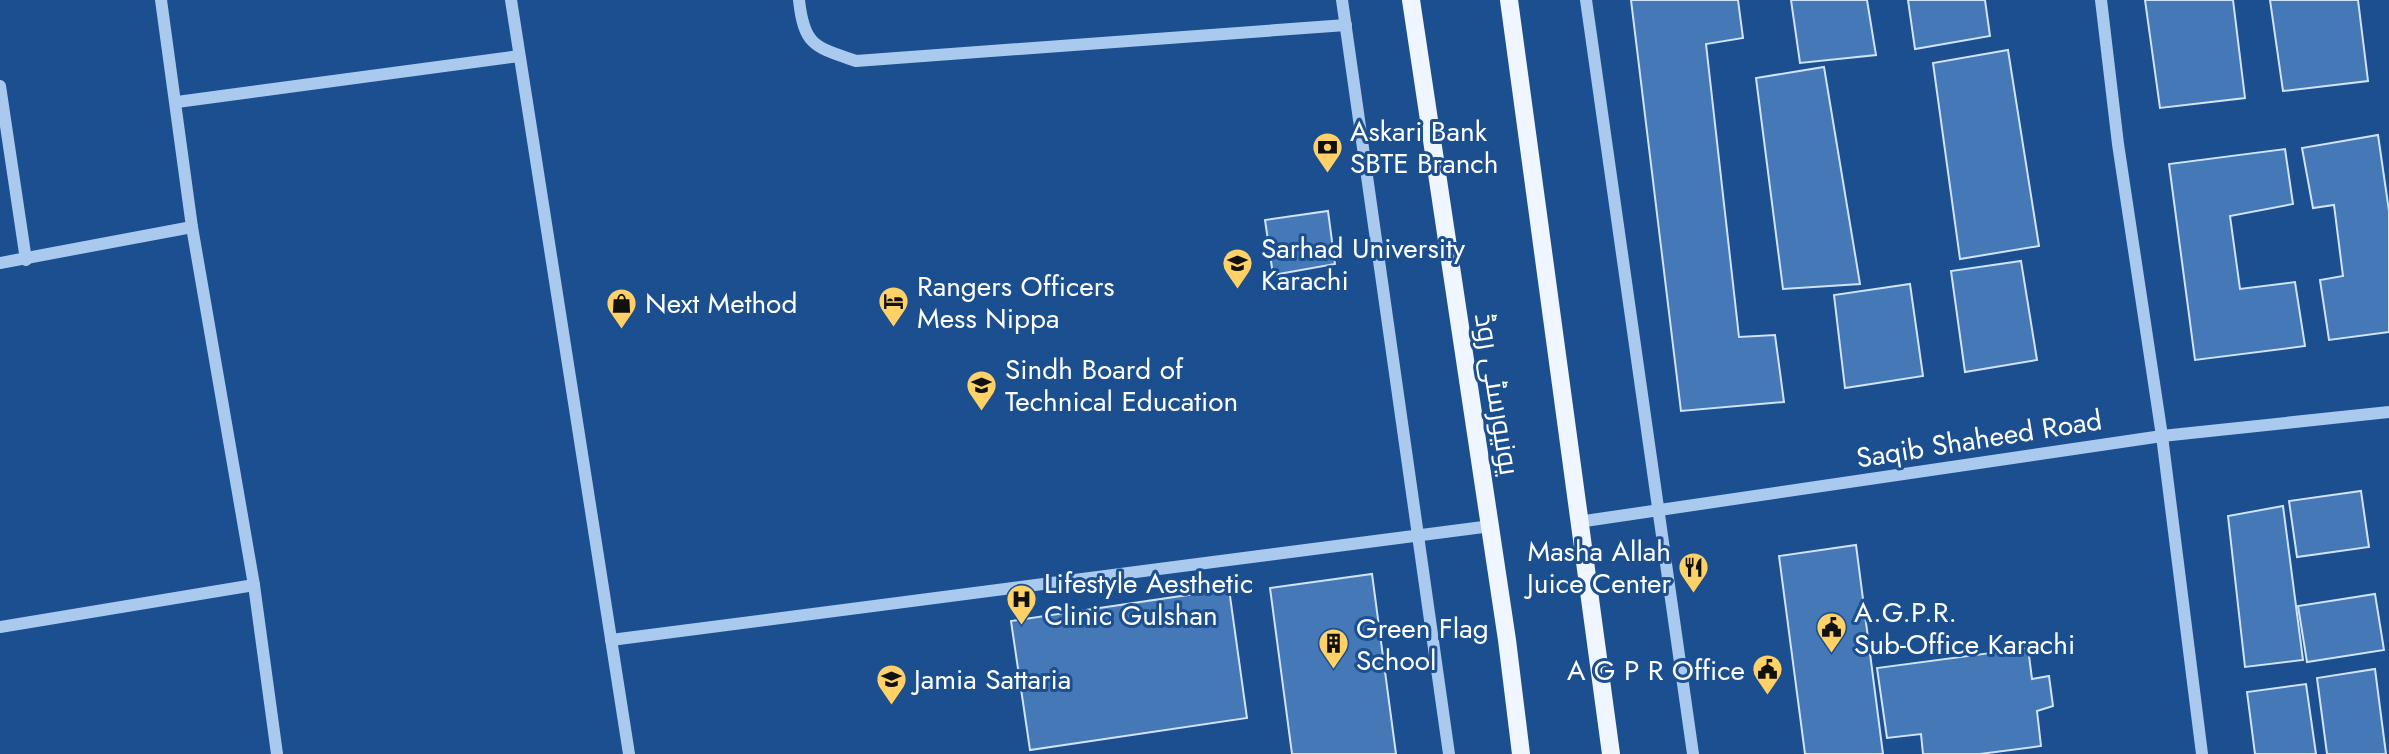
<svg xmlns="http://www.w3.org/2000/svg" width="2389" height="754" viewBox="0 0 2389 754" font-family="Jost,Cairo,sans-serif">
	<rect width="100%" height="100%" fill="#1b4f8f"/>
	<g fill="#4478b7" stroke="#cfe3fa" stroke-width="2">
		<polygon points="1631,0 1738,0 1743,38 1706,44 1739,337 1775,335 1784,402 1681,411"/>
		<polygon points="1791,0 1867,0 1876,55 1800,63"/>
		<polygon points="1908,0 1985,0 1990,36 1915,49"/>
		<polygon points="2145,0 2233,0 2245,98 2160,108"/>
		<polygon points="2270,0 2358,0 2368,81 2283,91"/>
		<polygon points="2008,50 2039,246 1960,259 1933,63"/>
		<polygon points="1824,67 1860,284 1783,289 1756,78"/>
		<polygon points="2378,135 2389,211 2389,332 2329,340 2320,280 2343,276 2334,205 2313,208 2302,148"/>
		<polygon points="2285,149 2293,204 2230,216 2240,289 2295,282 2305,346 2195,360 2169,164"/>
		<polygon points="1328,211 1335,264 1273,275 1265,220"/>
		<polygon points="2021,261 2037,360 1965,372 1951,271"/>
		<polygon points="1910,284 1923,376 1845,388 1834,295"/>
		<polygon points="2361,491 2369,547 2297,557 2289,501"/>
		<polygon points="2283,506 2303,660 2245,667 2228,516"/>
		<polygon points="1856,545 1883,754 1805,754 1779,556"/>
		<polygon points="1372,574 1396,754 1292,754 1270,588"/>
		<polygon points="1229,589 1247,718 1030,750 1011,621"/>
		<polygon points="2375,594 2384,650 2307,662 2298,606"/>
		<polygon points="2028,648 2032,679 2049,676 2053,706 2037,711 2041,746 1980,754 1923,754 1921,734 1887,738 1877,668"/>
		<polygon points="2375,669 2386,754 2327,754 2317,678"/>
		<polygon points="2306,684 2316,754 2255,754 2247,692"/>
	</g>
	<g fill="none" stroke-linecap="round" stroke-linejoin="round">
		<g stroke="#a9c9ee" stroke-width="12">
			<polyline points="161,0 192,227 254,585 277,754"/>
			<polyline points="511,0 629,754"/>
			<path d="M 799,0 C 804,46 815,47 856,61 L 1346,25"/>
			<polyline points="1342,0 1449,754"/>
			<polyline points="1586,0 1693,754"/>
			<polyline points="2101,0 2118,144 2162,436 2202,754"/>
			<polyline points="0,86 26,260"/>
			<polyline points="177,102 519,56"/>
			<polyline points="0,263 192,227"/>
			<polyline points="1578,522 2162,436 2389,412"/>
			<polyline points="0,627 254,585"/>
			<polyline points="611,640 1491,526"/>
		</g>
		<g stroke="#f0f6ff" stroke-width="18">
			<polyline points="1411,0 1507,640 1521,754"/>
			<polyline points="1509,0 1611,754"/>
		</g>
	</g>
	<defs>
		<symbol id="bank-pin" viewBox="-11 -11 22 30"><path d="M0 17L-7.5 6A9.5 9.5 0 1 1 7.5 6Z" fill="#ffd166" stroke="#1b4f8f"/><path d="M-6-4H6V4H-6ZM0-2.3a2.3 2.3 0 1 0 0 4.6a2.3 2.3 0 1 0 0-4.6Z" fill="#111"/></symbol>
		<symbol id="university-pin" viewBox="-11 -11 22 30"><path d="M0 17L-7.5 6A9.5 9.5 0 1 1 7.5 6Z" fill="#ffd166" stroke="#1b4f8f"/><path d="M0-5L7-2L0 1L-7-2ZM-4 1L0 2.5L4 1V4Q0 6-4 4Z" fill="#111"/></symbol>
		<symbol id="hotel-pin" viewBox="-11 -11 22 30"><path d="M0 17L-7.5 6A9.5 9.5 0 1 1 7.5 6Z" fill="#ffd166" stroke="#1b4f8f"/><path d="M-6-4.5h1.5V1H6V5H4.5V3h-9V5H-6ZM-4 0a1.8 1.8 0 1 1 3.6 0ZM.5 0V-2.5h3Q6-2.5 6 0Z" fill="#111"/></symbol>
		<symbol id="shop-pin" viewBox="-11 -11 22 30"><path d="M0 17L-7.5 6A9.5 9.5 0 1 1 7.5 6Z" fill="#ffd166" stroke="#1b4f8f"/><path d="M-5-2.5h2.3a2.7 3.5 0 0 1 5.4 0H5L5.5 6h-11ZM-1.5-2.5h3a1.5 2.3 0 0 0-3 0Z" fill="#111"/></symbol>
		<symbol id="school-pin" viewBox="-11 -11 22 30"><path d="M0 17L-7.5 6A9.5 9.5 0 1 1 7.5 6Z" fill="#ffd166" stroke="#1b4f8f"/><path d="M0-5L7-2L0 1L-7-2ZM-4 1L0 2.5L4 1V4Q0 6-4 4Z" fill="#111"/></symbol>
		<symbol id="restaurant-pin" viewBox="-11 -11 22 30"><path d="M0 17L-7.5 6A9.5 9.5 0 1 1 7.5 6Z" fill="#ffd166" stroke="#1b4f8f"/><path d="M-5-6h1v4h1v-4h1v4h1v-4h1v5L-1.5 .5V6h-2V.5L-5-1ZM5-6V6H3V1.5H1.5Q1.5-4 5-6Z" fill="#111"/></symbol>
		<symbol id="hospital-pin" viewBox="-11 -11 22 30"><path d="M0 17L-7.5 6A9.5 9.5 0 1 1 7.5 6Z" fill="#ffd166" stroke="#1b4f8f"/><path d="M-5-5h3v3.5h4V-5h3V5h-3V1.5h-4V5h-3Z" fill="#111"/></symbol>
		<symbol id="civic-pin" viewBox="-11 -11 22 30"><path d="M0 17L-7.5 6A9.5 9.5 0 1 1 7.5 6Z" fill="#ffd166" stroke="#1b4f8f"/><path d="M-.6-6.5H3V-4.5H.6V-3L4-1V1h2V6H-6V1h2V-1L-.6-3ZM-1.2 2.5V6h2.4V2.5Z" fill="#111"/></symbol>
		<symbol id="building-pin" viewBox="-11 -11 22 30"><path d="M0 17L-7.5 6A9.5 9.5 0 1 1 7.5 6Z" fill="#ffd166" stroke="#1b4f8f"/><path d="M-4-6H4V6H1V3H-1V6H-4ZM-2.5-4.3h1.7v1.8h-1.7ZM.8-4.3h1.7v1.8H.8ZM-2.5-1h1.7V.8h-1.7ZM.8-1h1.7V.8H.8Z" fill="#111"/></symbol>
	</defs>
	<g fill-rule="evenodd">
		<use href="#bank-pin" x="1310" y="130" width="35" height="47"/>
		<use href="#university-pin" x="1220" y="246" width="35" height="47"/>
		<use href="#hotel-pin" x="876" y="284" width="35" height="47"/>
		<use href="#shop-pin" x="604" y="286" width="35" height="47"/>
		<use href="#school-pin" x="964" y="368" width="35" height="47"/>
		<use href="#restaurant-pin" x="1676" y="550" width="35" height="47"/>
		<use href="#hospital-pin" x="1004" y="582" width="35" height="47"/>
		<use href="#civic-pin" x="1814" y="610" width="35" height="47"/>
		<use href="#building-pin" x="1316" y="626" width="35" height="47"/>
		<use href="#civic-pin" x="1750" y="652" width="35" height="47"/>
		<use href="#school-pin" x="874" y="662" width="35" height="47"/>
	</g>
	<g text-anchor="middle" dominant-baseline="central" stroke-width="6" stroke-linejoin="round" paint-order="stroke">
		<g font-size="28" fill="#fff" stroke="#1b4f8f" text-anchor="start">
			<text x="1350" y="131">Askari Bank<tspan x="1350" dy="32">SBTE Branch</tspan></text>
			<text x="1261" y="248">Sarhad University<tspan x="1261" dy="32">Karachi</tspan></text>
			<text x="917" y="286">Rangers Officers<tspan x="917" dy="32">Mess Nippa</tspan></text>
			<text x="645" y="303">Next Method</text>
			<text x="1005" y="369">Sindh Board of<tspan x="1005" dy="32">Technical Education</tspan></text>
			<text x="1671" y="551" text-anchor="end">Masha Allah<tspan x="1671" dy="32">Juice Center</tspan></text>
			<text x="1044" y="583">Lifestyle Aesthetic<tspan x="1044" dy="32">Clinic Gulshan</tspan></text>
			<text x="1854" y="612">A.G.P.R.<tspan x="1854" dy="32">Sub-Office Karachi</tspan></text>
			<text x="1356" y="628">Green Flag<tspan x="1356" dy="32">School</tspan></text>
			<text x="1745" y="670" text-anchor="end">A G P R Office</text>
			<text x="914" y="679">Jamia Sattaria</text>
		</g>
		<g font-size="28" fill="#fff" stroke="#1b4f8f">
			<text transform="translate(1497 394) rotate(81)">یونیورسٹی روڈ</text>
			<text transform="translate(1979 439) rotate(-9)">Saqib Shaheed Road</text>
		</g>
	</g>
</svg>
